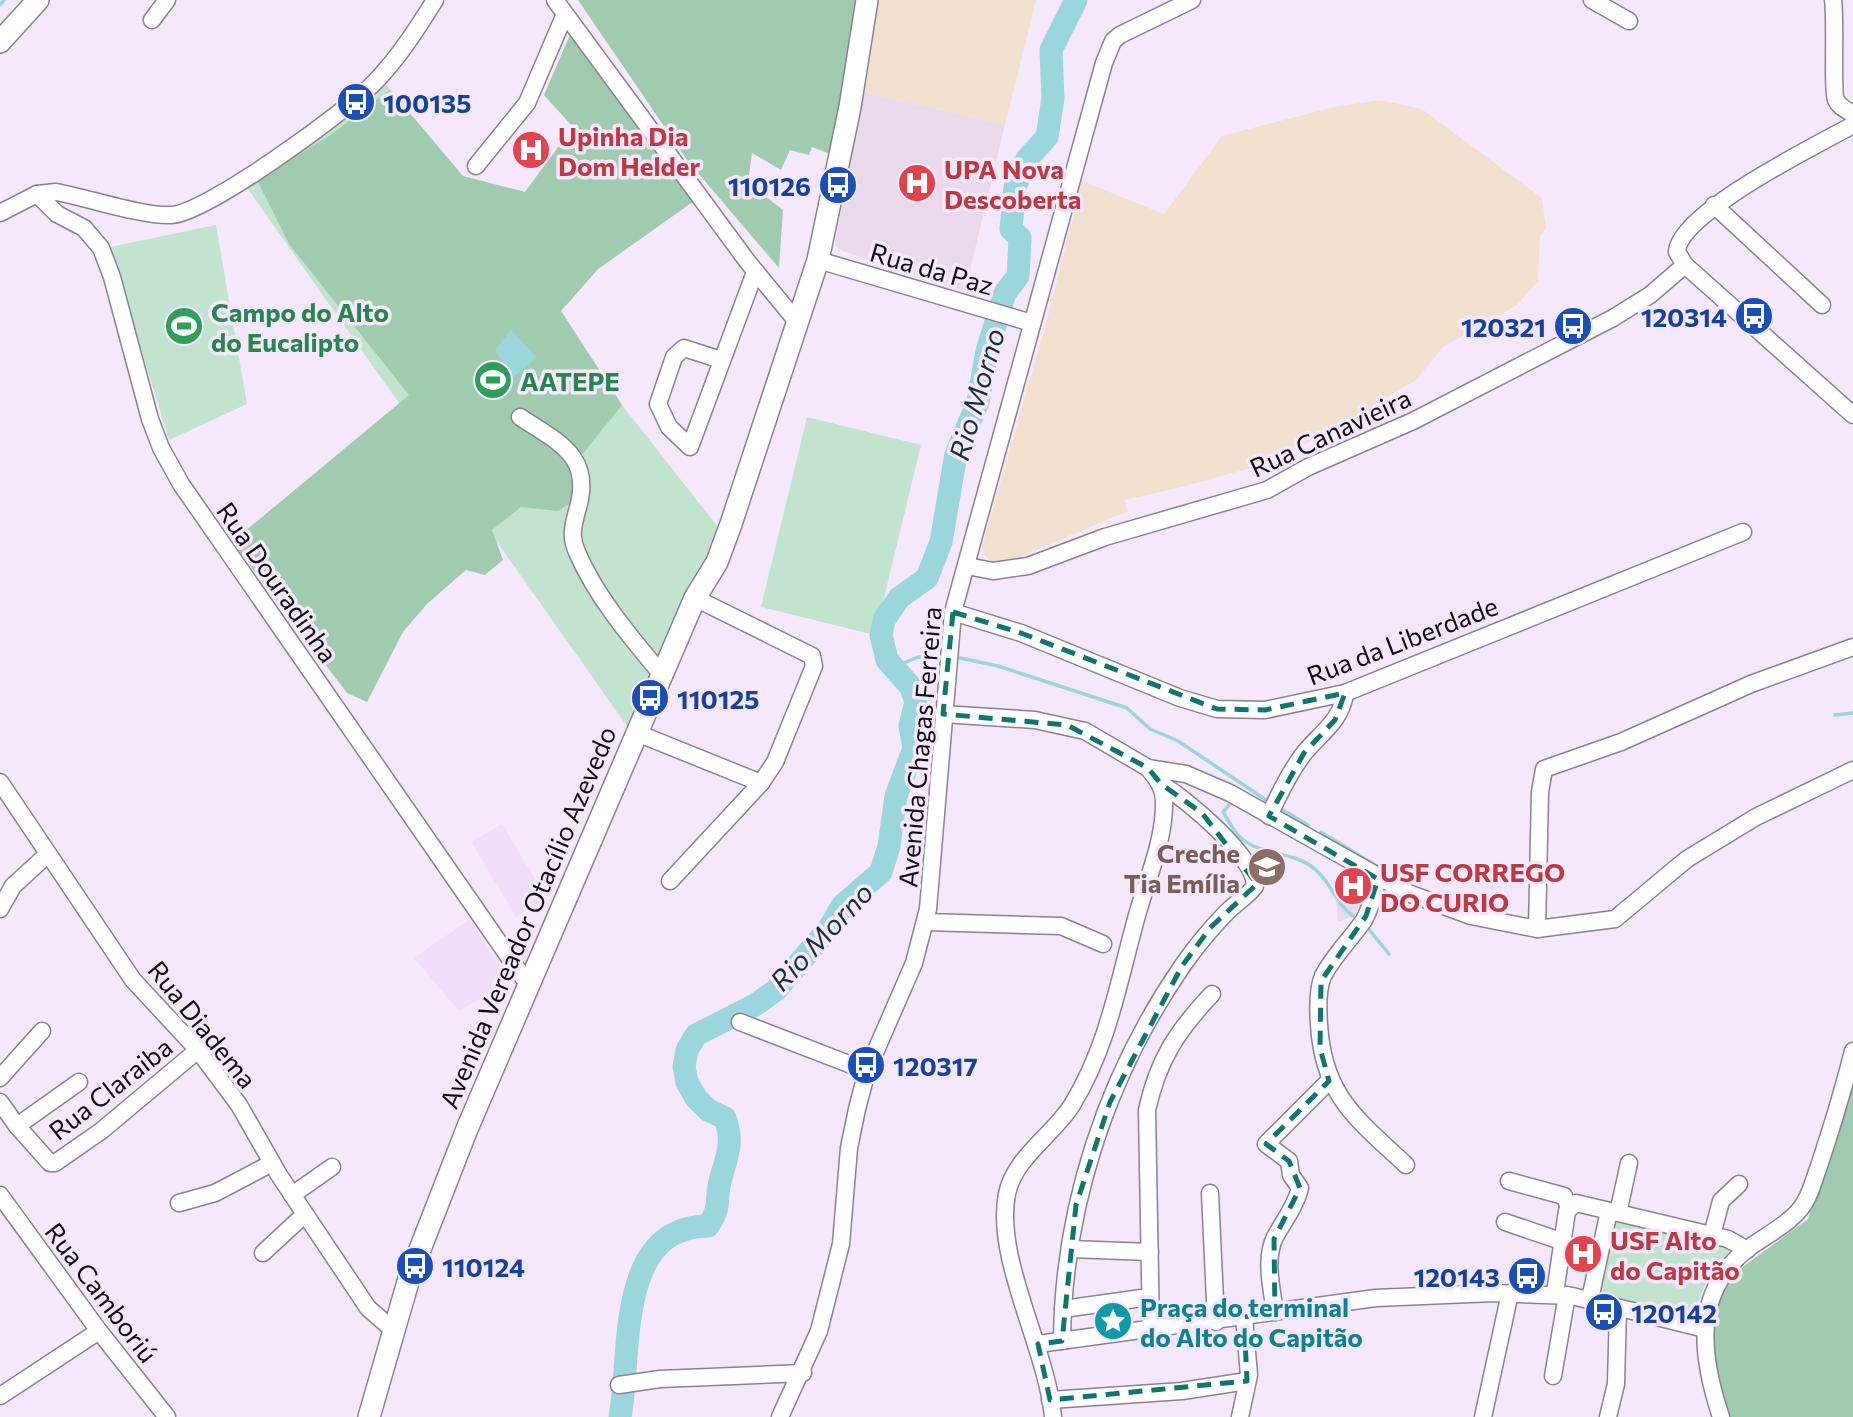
<svg xmlns="http://www.w3.org/2000/svg" width="1853" height="1417" viewBox="0 0 1853 1417" font-family="Commissioner,sans-serif">
	<rect width="100%" height="100%" fill="#f5e8fd"/>
	<g fill="#efddf9">
		<polygon points="502,824 546,898 516,917 471,842"/>
		<polygon points="470,919 502,969 488,994 459,1011 414,958"/>
	</g>
	<g fill="#f2e0cf">
		<polygon points="876,0 1036,0 1005,125 862,92"/>
		<polygon points="1380,100 1422,109 1542,198 1546,229 1540,236 1538,281 1517,305 1443,347 1415,381 1276,461 1186,486 1125,500 1128,511 1010,561 991,561 984,555 982,546 1045,327 1082,181 1164,214 1222,136 1334,107"/>
	</g>
	<g fill="#ead9eb">
		<polygon points="862,92 1005,125 965,291 842,251 835,245"/>
		<polygon points="1347,865 1370,877 1355,915 1338,922 1336,896"/>
	</g>
	<g fill="#c2e3cd">
		<polygon points="570,35 694,201 598,269 561,311 622,405 721,531 629,729 245,185 384,82 463,176 525,192 573,127 544,95"/>
		<polygon points="216,225 247,404 169,440 110,247"/>
		<polygon points="807,417 921,445 875,635 761,607"/>
		<polygon points="1616,1220 1714,1240 1737,1253 1709,1274 1692,1318 1601,1294 1599,1291"/>
	</g>
	<g fill="#a0cbae">
		<polygon points="578,0 862,0 833,155 812,147 809,155 790,150 781,170 752,153 748,183 783,210 779,268 687,160"/>
		<polygon points="570,35 694,201 598,269 561,311 622,405 577,461 574,501 558,511 521,507 492,530 503,560 485,575 466,570 427,604 403,632 367,702 347,693 232,542 409,395 289,244 257,180 329,136 390,90 463,176 525,192 573,127 544,95"/>
		<polygon points="1853,1053 1853,1417 1719,1417 1701,1347 1717,1286 1808,1219"/>
	</g>
	<polygon fill="#9ad6dc" points="511,330 537,357 514,377 495,350"/>
	<g fill="none" stroke-linecap="round" stroke-linejoin="round">
		<g stroke="#9ad6dc" stroke-width="3.5">
			<polyline points="0,5 4,0"/>
			<polyline points="960,658 998,666 1127,708 1150,729 1178,741 1266,800"/>
			<polyline points="894,667 918,657 940,658"/>
			<polyline points="1835,715 1853,713"/>
			<path d="M 1229,805 L 1223,812 C 1229,821 1234,833 1242,839 C 1263,856 1295,851 1316,870 C 1332,884 1336,904 1353,916"/>
			<polyline points="1283,810 1308,825"/>
			<polyline points="1321,832 1403,882"/>
			<polyline points="1367,927 1389,954"/>
		</g>
		<path stroke="#9ad6dc" stroke-width="23" d="M 620,1417 C 632,1353 615,1227 708,1226 C 723,1204 714,1199 721,1178 C 727,1155 734,1143 725,1118 L 708,1110 L 696,1098 L 687,1082 L 684,1067 L 687,1050 L 696,1035 L 755,1005 L 776,990 L 830,927 L 842,906 L 881,872 L 889,846 L 896,796 L 914,748 L 910,726 L 916,702 L 911,687 L 887,660 L 881,635 L 884,620 L 899,598 L 927,578 L 941,542 L 956,454 L 978,402 L 987,351 L 1005,293 L 1018,276 L 1020,238 L 1011,229 L 1015,187 L 1027,159 L 1047,137 L 1053,98 L 1051,50 L 1076,0"/>
		<defs>
			<g id="minor">
				<polyline points="555,0 747,261 798,323"/>
				<polyline points="1592,0 1629,21"/>
				<path d="M 1833,0 C 1836,18 1832,92 1836,100 C 1839,107 1847,110 1853,114"/>
				<polyline points="152,20 167,0"/>
				<path d="M 1853,125 C 1819,144 1678,213 1677,252 L 1685,265 L 1853,415"/>
				<polyline points="476,166 527,103 565,14"/>
				<polyline points="37,194 57,214 84,228 101,248 112,277 150,419 161,448 181,484 527,983"/>
				<polyline points="1714,205 1822,305"/>
				<path d="M 0,213 L 37,194 L 56,192 C 89,198 140,216 171,215 C 206,214 348,110 375,82 C 399,57 417,29 435,0"/>
				<polyline points="818,260 1032,323"/>
				<polyline points="721,360 684,348 674,357 658,404 669,427 690,447 755,272"/>
				<path d="M 520,417 C 559,443 594,456 577,511 C 573,526 570,537 577,552 C 596,597 632,639 663,676"/>
				<polyline points="967,566 993,571 1028,566 1105,537 1267,490 1308,467 1413,421 1613,318 1650,295 1685,265"/>
				<polyline points="953,612 1021,633 1180,698 1217,709 1265,710 1345,693 1743,532"/>
				<polyline points="943,714 1035,720 1085,731 1148,768 1186,774 1230,793 1408,893 1471,916 1537,929 1615,919 1687,859 1756,817 1853,770"/>
				<polyline points="637,733 761,783"/>
				<polyline points="0,782 133,980 198,1050 239,1105 279,1175 368,1308 392,1329"/>
				<path d="M 1269,816 C 1279,794 1290,771 1305,752 C 1321,733 1342,720 1345,693"/>
				<path d="M 1378,879 C 1374,892 1371,908 1364,920 C 1351,939 1334,955 1323,976 C 1317,990 1318,1010 1319,1024 C 1323,1096 1357,1119 1406,1165"/>
				<polyline points="670,881 761,783 775,762 814,666 812,656 806,653 695,598"/>
				<polyline points="0,909 13,886 48,854"/>
				<polyline points="926,922 1061,926 1103,944"/>
				<polyline points="1537,929 1540,792 1544,769 1621,742 1751,684 1853,647"/>
				<polyline points="740,1022 867,1071"/>
				<polyline points="0,1078 42,1031"/>
				<polyline points="0,1102 17,1126 50,1163 55,1163 101,1131 198,1050"/>
				<polyline points="17,1126 79,1082"/>
				<polyline points="1509,1181 1564,1196 1569,1207"/>
				<polyline points="1210,1193 1216,1322"/>
				<polyline points="0,1195 99,1331 167,1417"/>
				<polyline points="292,1195 332,1167"/>
				<polyline points="179,1203 215,1193 272,1163"/>
				<polyline points="1618,1213 1629,1163"/>
				<polyline points="1505,1222 1561,1241"/>
				<polyline points="1712,1235 1721,1201 1739,1184"/>
				<polyline points="1070,1249 1150,1252"/>
				<polyline points="263,1253 305,1214"/>
				<polyline points="1555,1293 1567,1211 1576,1203 1728,1239 1747,1250"/>
				<polyline points="1590,1299 1609,1211"/>
				<polyline points="1063,1309 1149,1297"/>
				<path d="M 1275,1312 C 1272,1290 1264,1259 1275,1237 C 1284,1220 1295,1208 1300,1188 L 1291,1175 L 1289,1161 L 1266,1144 L 1329,1081"/>
				<path d="M 1151,1331 L 1147,1110 C 1158,1060 1177,1031 1212,994"/>
				<path d="M 1062,1341 C 1063,1207 1107,1075 1183,965 C 1197,945 1211,928 1228,911 C 1237,902 1248,896 1255,886 C 1256,857 1185,798 1161,784"/>
				<polyline points="1038,1344 1376,1298 1494,1293 1572,1296 1705,1329"/>
				<polyline points="1553,1376 1567,1295"/>
				<polyline points="619,1385 660,1379 803,1373"/>
				<polyline points="0,1396 99,1331"/>
				<polyline points="1050,1400 1182,1391 1247,1381"/>
				<polyline points="780,1417 819,1331 841,1244 849,1148 857,1109 867,1071 914,963 928,909 953,612 1104,63 1113,41 1120,35 1192,0"/>
				<path d="M 1053,1417 C 1047,1349 994,1258 1007,1194 C 1014,1158 1053,1135 1072,1105 C 1108,1046 1118,984 1136,919 C 1146,881 1165,841 1164,801 C 1164,787 1156,778 1148,768"/>
				<polyline points="1240,1417 1249,1375 1244,1317"/>
				<polyline points="1483,1417 1510,1293"/>
				<polyline points="1608,1417 1616,1384 1618,1309"/>
				<path d="M 1721,1417 C 1701,1357 1692,1294 1746,1250 C 1763,1237 1788,1225 1801,1208 C 1810,1197 1813,1182 1818,1169 C 1831,1130 1843,1091 1853,1051"/>
			</g>
			<g id="major">
				<polyline points="0,42 38,0"/>
				<polyline points="369,1417 410,1275 467,1129 695,598 717,562 731,524 818,260 850,107 867,0"/>
			</g>
		</defs>
		<use href="#minor" stroke="#8c8093" stroke-width="19"/>
		<use href="#major" stroke="#8c8093" stroke-width="24"/>
		<use href="#minor" stroke="#fff" stroke-width="16"/>
		<use href="#major" stroke="#fff" stroke-width="21"/>
	</g>
	<path fill="none" stroke="#0f766e" stroke-width="5" stroke-dasharray="14 9" stroke-linejoin="round" d="M 953,612 L 1021,633 L 1217,709 L 1265,710 L 1345,693 L 1335,720 L 1304,753 L 1269,816 L 1378,879 L 1366,916 L 1321,981 L 1320,1048 L 1329,1081 L 1266,1144 L 1289,1161 L 1300,1188 L 1274,1239 L 1275,1312 L 1244,1317 L 1247,1381 L 1050,1400 L 1038,1344 L 1062,1341 L 1076,1205 L 1110,1102 L 1182,966 L 1210,928 L 1257,884 L 1202,813 L 1161,784 L 1148,768 L 1067,725 L 943,714 Z"/>
	<defs>
		<symbol id="bus-disc" viewBox="-11 -11 22 22"><circle r="9.5" fill="#1a4fb4" stroke="#f5e8fd"/><path d="M-5-6H5V4H4V6H2V4H-2V6H-4V4H-5ZM-3.5-4V0h7V-4ZM-3.5 1.2v1.5H-2V1.2ZM2 1.2v1.5H3.5V1.2Z" fill="#fff"/></symbol>
		<symbol id="hospital-disc" viewBox="-11 -11 22 22"><circle r="9.5" fill="#e0444e" stroke="#f5e8fd"/><path d="M-5-5h3v3.5h4V-5h3V5h-3V1.5h-4V5h-3Z" fill="#fff"/></symbol>
		<symbol id="stadium-disc" viewBox="-11 -11 22 22"><circle r="9.5" fill="#2e9e5b" stroke="#f5e8fd"/><path d="M0-5a6.5 5 0 1 0 0 10a6.5 5 0 1 0 0-10ZM-3.5-1.8h7v3.6h-7Z" fill="#fff"/></symbol>
		<symbol id="school-disc" viewBox="-11 -11 22 22"><circle r="9.5" fill="#8d6e63" stroke="#f5e8fd"/><path d="M0-5L7-2L0 1L-7-2ZM-4 1L0 2.5L4 1V4Q0 6-4 4Z" fill="#fff"/></symbol>
		<symbol id="sight-disc" viewBox="-11 -11 22 22"><circle r="9.5" fill="#0f9aa8" stroke="#f5e8fd"/><path d="M0-6L1.8-2.2L6-1.7L2.9 1.2L3.7 5.4L0 3.3L-3.7 5.4L-2.9 1.2L-6-1.7L-1.8-2.2Z" fill="#fff"/></symbol>
	</defs>
	<g fill-rule="evenodd">
		<use href="#bus-disc" x="334" y="80" width="44" height="44"/>
		<use href="#hospital-disc" x="509" y="128" width="44" height="44"/>
		<use href="#hospital-disc" x="895" y="161" width="44" height="44"/>
		<use href="#bus-disc" x="816" y="163" width="44" height="44"/>
		<use href="#bus-disc" x="1732" y="294" width="44" height="44"/>
		<use href="#stadium-disc" x="162" y="304" width="44" height="44"/>
		<use href="#bus-disc" x="1551" y="304" width="44" height="44"/>
		<use href="#stadium-disc" x="471" y="358" width="44" height="44"/>
		<use href="#bus-disc" x="628" y="676" width="44" height="44"/>
		<use href="#school-disc" x="1245" y="845" width="44" height="44"/>
		<use href="#hospital-disc" x="1331" y="864" width="44" height="44"/>
		<use href="#bus-disc" x="844" y="1043" width="44" height="44"/>
		<use href="#hospital-disc" x="1561" y="1232" width="44" height="44"/>
		<use href="#bus-disc" x="393" y="1244" width="44" height="44"/>
		<use href="#bus-disc" x="1505" y="1254" width="44" height="44"/>
		<use href="#bus-disc" x="1582" y="1290" width="44" height="44"/>
		<use href="#sight-disc" x="1091" y="1299" width="44" height="44"/>
	</g>
	<g text-anchor="middle" dominant-baseline="central" stroke-width="7" stroke-linejoin="round" paint-order="stroke">
		<g font-size="26" font-weight="bold" fill="#164399" stroke="#f5e8fd" text-anchor="start">
			<text x="383" y="102">100135</text>
			<text x="811" y="185" text-anchor="end">110126</text>
			<text x="1727" y="316" text-anchor="end">120314</text>
			<text x="1546" y="326" text-anchor="end">120321</text>
			<text x="677" y="698">110125</text>
			<text x="893" y="1065">120317</text>
			<text x="442" y="1266">110124</text>
			<text x="1500" y="1276" text-anchor="end">120143</text>
			<text x="1631" y="1312">120142</text>
		</g>
		<g font-size="26" font-weight="bold" fill="#be3a42" stroke="#f5e8fd" text-anchor="start">
			<text x="558" y="135">Upinha Dia<tspan x="558" dy="30">Dom Helder</tspan></text>
			<text x="944" y="168">UPA Nova<tspan x="944" dy="30">Descoberta</tspan></text>
			<text x="1380" y="871">USF CORREGO<tspan x="1380" dy="30">DO CURIO</tspan></text>
			<text x="1610" y="1239">USF Alto<tspan x="1610" dy="30">do Capitão</tspan></text>
		</g>
		<g font-size="26" fill="#100b12" stroke="#f5e8fd">
			<text transform="translate(932 268) rotate(16)">Rua da Paz</text>
			<text transform="translate(1330 432) rotate(-25)">Rua Canavieira</text>
			<text transform="translate(278 582) rotate(55)">Rua Douradinha</text>
			<text transform="translate(1402 640) rotate(-21)">Rua da Liberdade</text>
			<text transform="translate(919 747) rotate(-85)">Avenida Chagas Ferreira</text>
			<text transform="translate(527 917) rotate(-67)">Avenida Vereador Otacílio Azevedo</text>
			<text transform="translate(203 1024) rotate(51)">Rua Diadema</text>
			<text transform="translate(110 1088) rotate(-38)">Rua Claraiba</text>
			<text transform="translate(102 1292) rotate(53)">Rua Camboriú</text>
		</g>
		<g font-size="26" font-weight="bold" fill="#27864d" stroke="#f5e8fd" text-anchor="start">
			<text x="211" y="311">Campo do Alto<tspan x="211" dy="30">do Eucalipto</tspan></text>
			<text x="520" y="380">AATEPE</text>
		</g>
		<g font-size="26" font-weight="bold" fill="#785e54" stroke="#f5e8fd" text-anchor="end">
			<text x="1240" y="852">Creche<tspan x="1240" dy="30">Tia Emília</tspan></text>
		</g>
		<g font-size="26" font-weight="bold" fill="#0d838f" stroke="#f5e8fd" text-anchor="start">
			<text x="1140" y="1306">Praça do terminal<tspan x="1140" dy="30">do Alto do Capitão</tspan></text>
		</g>
		<g font-size="28" font-style="italic" fill="#153336" stroke="#f5e8fd">
			<text transform="translate(976 394) rotate(-74)">Rio Morno</text>
			<text transform="translate(821 936) rotate(-47)">Rio Morno</text>
		</g>
	</g>
</svg>
